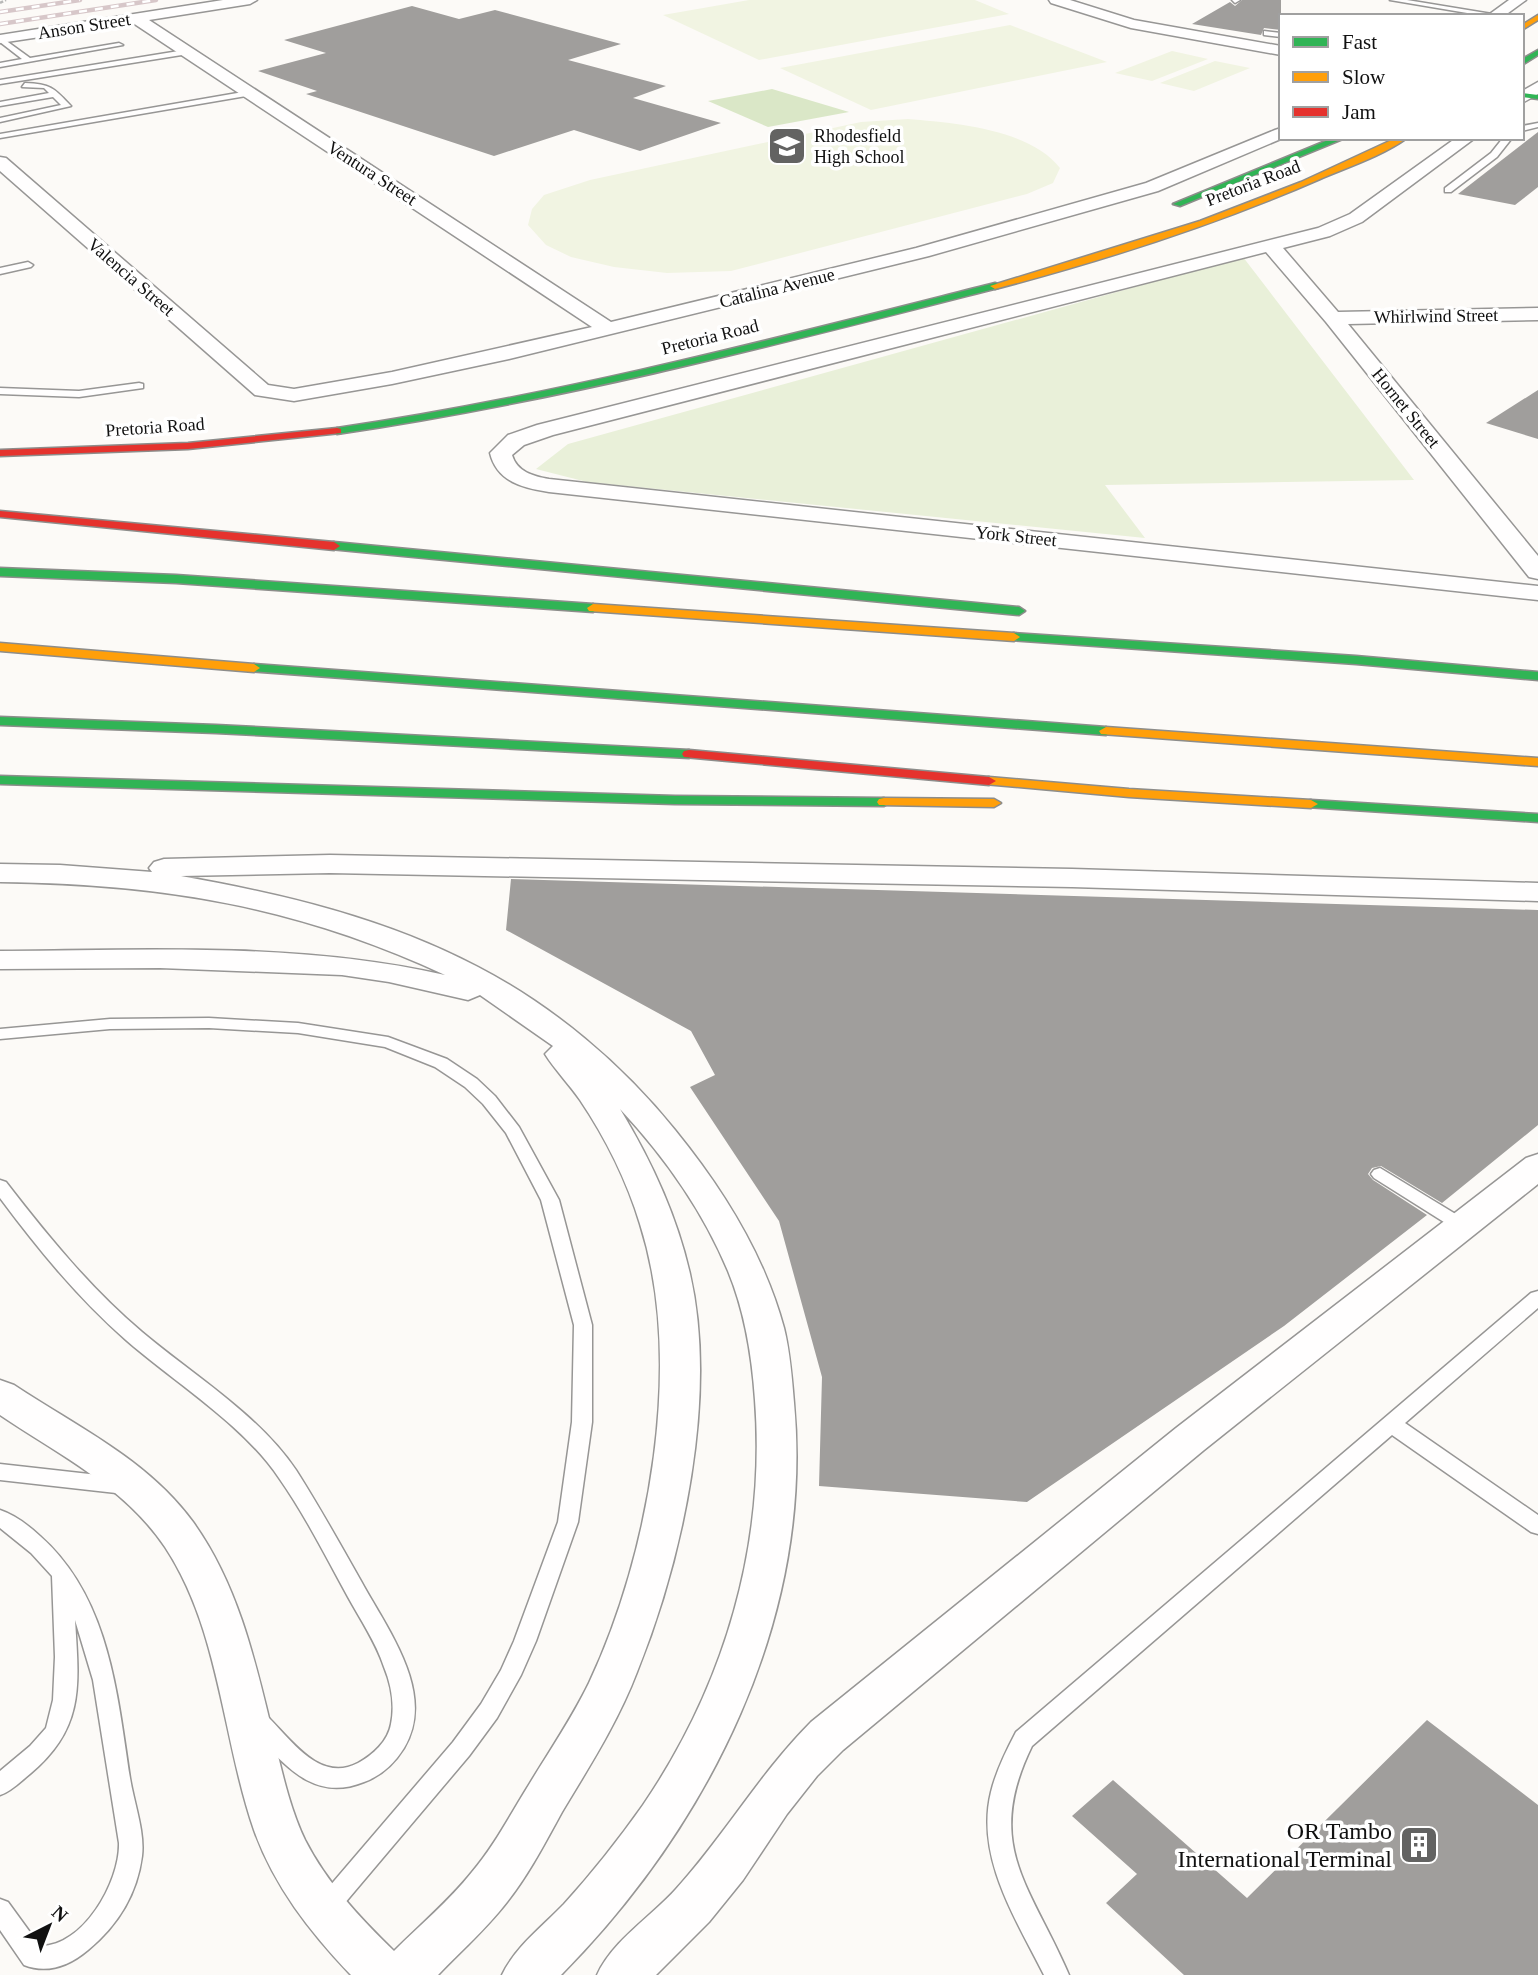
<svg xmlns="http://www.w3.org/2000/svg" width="1538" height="1975" viewBox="0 0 1538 1975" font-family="'Times New Roman',serif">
	<rect width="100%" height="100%" fill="#fcfaf7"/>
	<polygon fill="#e9f0d9" points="1243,257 1414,480 1105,485 1145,538 587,482 536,469 568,444"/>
	<polygon fill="#dae7c7" points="772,89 849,112 768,127 708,101"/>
	<g fill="#f1f4e2">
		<polygon points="749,0 975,0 1009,14 759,60 663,15"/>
		<polygon points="1010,25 1107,62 871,110 780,68"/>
		<polygon points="1172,51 1208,59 1152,81 1115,73"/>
		<polygon points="1215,61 1250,68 1194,91 1160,83"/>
		<path d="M 908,119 C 955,123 1030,129 1060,168 L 1053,183 L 1027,194 L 731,271 L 667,273 L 614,267 L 571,257 L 546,245 L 528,225 L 532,209 L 544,195 L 590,180 L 861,122 Z"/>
	</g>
	<g fill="#a09e9c">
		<polygon points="1242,0 1281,0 1281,30 1264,28 1261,35 1192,24 1230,2 1235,6"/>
		<polygon points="412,6 459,19 495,10 621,44 568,60 666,86 633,98 721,123 640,151 574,130 494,156 306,94 317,91 258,71 326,53 284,40"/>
		<polygon points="1538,132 1538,187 1515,205 1458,194"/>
		<polygon points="1538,390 1538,439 1486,423"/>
		<polygon points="511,879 1538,910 1538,1125 1442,1203 1381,1166 1372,1168 1368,1174 1373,1180 1427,1215 1284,1326 1027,1502 819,1486 822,1377 779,1221 690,1087 715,1075 691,1031 506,930"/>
		<polygon points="1427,1720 1538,1805 1538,1975 1184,1975 1106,1903 1137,1874 1072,1816 1113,1780 1247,1898"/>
	</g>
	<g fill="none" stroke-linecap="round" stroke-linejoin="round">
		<defs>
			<g id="lane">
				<polygon points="1232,0 1240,0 1235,3"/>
				<polygon points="1390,0 1407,0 1498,15 1485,16"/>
				<polygon points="1264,31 1281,33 1281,37 1264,35"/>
				<polygon points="1,37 30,58 119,43 123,45 0,67 0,63 22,59 0,42"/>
				<polygon points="185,50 188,54 0,84 0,80"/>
				<path d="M 25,83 C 51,84 54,88 71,106 L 0,122 L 0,118 L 61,105 L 53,97 L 0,106 L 0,102 L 49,93 L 44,88 L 22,87 Z"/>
				<polygon points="249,91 252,95 0,138 0,134"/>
				<polygon points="1538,123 1538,127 1522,131 1522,126"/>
				<polygon points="1503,138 1512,138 1497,157 1451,192 1445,192 1445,188 1491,153"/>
				<polygon points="28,262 33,265 31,267 0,274 0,268"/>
				<polygon points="139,383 143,384 143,388 79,397 0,394 0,388 79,391"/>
				<polygon points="209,1018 298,1023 388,1037 447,1059 477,1079 495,1096 519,1127 559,1200 592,1325 592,1422 578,1522 536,1641 521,1675 497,1718 469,1756 333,1917 325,1920 317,1917 313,1909 317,1901 453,1742 481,1704 501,1670 514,1641 558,1522 572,1422 574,1325 541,1200 506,1133 483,1104 465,1087 435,1067 385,1047 298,1033 209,1028 110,1029 0,1039 0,1029 110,1019"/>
				<polygon points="1380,1168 1467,1221 1470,1225 1467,1229 1455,1229 1374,1178 1371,1174 1374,1170"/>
				<path d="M 0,1180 L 6,1182 C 47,1235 90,1288 142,1332 C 193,1375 258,1414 296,1470 C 319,1506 340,1544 361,1581 C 387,1629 437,1693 404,1748 C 394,1764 381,1776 364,1782 C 312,1803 284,1763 252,1731 L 249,1724 L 252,1717 L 260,1714 L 268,1717 C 292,1741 320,1783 358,1763 C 373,1755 388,1741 391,1724 C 395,1705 391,1684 384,1667 C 376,1642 360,1619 348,1597 C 326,1557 305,1515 279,1478 C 244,1425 174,1382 126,1340 C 78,1298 38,1249 0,1198 Z"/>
				<path d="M 1538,1291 L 1538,1308 L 1405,1423 L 1538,1515 L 1538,1534 L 1531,1532 L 1392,1435 L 1032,1746 C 983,1846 1031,1886 1069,1975 L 1044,1975 C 1016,1919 975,1857 991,1792 C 996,1771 1006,1751 1016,1732 L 1531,1293 Z"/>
				<polygon points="0,1464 125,1478 132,1480 135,1486 132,1492 125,1494 0,1480"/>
				<path d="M 0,1510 C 15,1515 28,1525 40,1536 C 109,1597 117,1692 130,1778 C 134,1803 145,1832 142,1856 C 137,1895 117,1926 88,1950 C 69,1966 47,1974 24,1965 L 0,1930 L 0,1899 L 8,1902 L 40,1946 C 83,1947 120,1882 119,1843 L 93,1680 L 75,1620 C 79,1684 85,1728 31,1773 C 21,1781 12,1791 0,1795 L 0,1771 L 30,1746 L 46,1728 L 53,1700 L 55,1657 L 52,1576 L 31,1553 L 0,1528 Z"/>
			</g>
			<g id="street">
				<polygon points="223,0 257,0 250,4 149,20 611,322 916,248 1146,183 1275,130 1281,128 1283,138 1158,191 929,256 509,359 392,384 294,401 255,395 0,171 0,157 6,158 268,385 294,389 392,372 592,327 133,23 0,43 0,35"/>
				<polygon points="1049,0 1070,0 1134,20 1281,46 1281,55 1131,28 1051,3"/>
				<polygon points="1509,0 1526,0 1504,16 1487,16"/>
				<polygon points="1538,82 1538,94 1522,103 1522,91"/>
				<path d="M 1456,138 L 1475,138 L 1362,222 L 1330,236 L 1283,248 L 1338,312 L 1538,308 L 1538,320 L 1348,324 L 1538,556 L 1538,579 L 1529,577 L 1326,322 L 1266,252 L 553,435 L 524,445 L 512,455 C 517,472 533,476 549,479 L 1538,586 L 1538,600 L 549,492 C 523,488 497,482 490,453 L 508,435 L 537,425 L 1318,228 L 1350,214 Z"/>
				<path d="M 330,855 L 1072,869 L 1538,883 L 1538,901 L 1072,887 L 330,873 L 181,876 C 283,894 385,918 478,967 C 553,1006 622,1064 675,1130 C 723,1189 764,1254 784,1328 C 790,1352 792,1378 794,1403 C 814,1618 709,1825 561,1975 L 502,1975 C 515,1947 543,1926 564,1904 C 593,1872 619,1839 643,1805 C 725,1685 766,1544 755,1400 C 752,1356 745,1312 728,1271 C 703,1211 664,1156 620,1109 C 651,1160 677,1216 690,1274 C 718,1396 683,1558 637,1672 C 618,1722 589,1767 562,1812 C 545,1843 529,1874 507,1902 C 486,1929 461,1951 438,1975 L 351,1975 C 310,1932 274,1886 254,1830 C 222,1737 220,1630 165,1547 C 124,1486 59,1455 0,1415 L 0,1380 L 14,1385 C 77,1427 147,1459 193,1522 C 239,1586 256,1664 274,1739 C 282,1772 290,1809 305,1840 C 327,1883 360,1918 394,1951 C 420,1925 449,1901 472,1872 C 495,1845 511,1813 530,1783 C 550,1750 572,1718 589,1683 C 650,1553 684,1362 640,1224 C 627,1181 605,1137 580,1100 C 569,1084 555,1070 545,1054 L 553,1046 L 480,995 L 468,1000 L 389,982 L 342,975 L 160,968 L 0,969 L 0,951 C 148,950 300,942 445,975 C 297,906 162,884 0,882 L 0,864 L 60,865 L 152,872 L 149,868 L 154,862 L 164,859 Z"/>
				<path d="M 1538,1154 L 1538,1184 L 1204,1450 L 843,1750 L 817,1776 L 787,1814 L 743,1880 L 709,1922 L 656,1975 L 597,1975 C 613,1940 651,1917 676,1889 C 725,1835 760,1773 811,1722 L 1176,1428 L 1526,1158 Z"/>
			</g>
			<g id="fast">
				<polygon points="1538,50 1538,55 1522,65 1522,59"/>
				<polygon points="1522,93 1538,95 1538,99 1522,97"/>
				<polygon points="1333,138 1345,138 1180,206 1173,204"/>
				<path d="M 995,283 L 998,284 L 998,288 C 779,344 561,401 337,434 L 332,431 L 337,428 C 560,395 777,338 995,283 Z"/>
				<polygon points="334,542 1019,607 1025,611 1019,615 330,549 330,543"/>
				<polygon points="0,568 176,575 593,604 599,608 593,612 176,583 0,576"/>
				<polygon points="1014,633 1356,656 1538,672 1538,680 1356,664 1010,640 1010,634"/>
				<polygon points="254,664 1106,727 1113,731 1106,735 249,671 248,668"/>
				<polygon points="0,717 216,725 689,750 696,754 689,758 216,733 0,725"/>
				<polygon points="0,776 675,796 884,798 891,802 884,806 675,804 0,784"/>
				<polygon points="1311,800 1538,814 1538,822 1306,807 1304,804 1306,801"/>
			</g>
			<g id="slow">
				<polygon points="1538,15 1538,20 1522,30 1522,25"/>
				<path d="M 1396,138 L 1407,138 C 1382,156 1348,167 1320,179 C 1215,225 1105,260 995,289 L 990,286 L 1200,221 L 1301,182 Z"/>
				<polygon points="593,604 1014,633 1020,637 1014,641 589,611 587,608"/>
				<polygon points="0,643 254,664 260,668 254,672 0,651"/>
				<polygon points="1106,727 1538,758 1538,766 1101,734 1099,731"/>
				<polygon points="989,777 1129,789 1311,800 1318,804 1311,808 1129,797 984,784 982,781 984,778"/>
				<polygon points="884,798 994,799 1001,803 994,807 879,805 877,802 879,799"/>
			</g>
			<g id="jam">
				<polygon points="337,428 341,429 341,433 188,449 0,456 0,450 188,443"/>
				<polygon points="0,511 334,542 340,546 334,550 0,517"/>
				<polygon points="689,750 989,777 996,781 989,785 684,757 682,754 684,751"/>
			</g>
		</defs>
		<use href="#lane" stroke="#979695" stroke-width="3"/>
		<use href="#street" stroke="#979695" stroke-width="3"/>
		<use href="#fast" stroke="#8d8d8b" stroke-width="3"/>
		<use href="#slow" stroke="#8d8d8b" stroke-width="3"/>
		<use href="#jam" stroke="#8d8d8b" stroke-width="3"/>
		<use href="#lane" fill="#fffefe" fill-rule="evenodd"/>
		<use href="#street" fill="#fffefe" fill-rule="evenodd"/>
		<use href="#fast" fill="#30b455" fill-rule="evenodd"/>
		<use href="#slow" fill="#ff9f0a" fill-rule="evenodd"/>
		<use href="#jam" fill="#e5322d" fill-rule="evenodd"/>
		<defs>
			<g id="rail">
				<polyline points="0,12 80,0"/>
				<polyline points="0,24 156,0"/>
			</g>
		</defs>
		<use href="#rail" stroke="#d7c7c9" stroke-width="4.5"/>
		<use href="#rail" stroke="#fff" stroke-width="2.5" stroke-dasharray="8" stroke-linecap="butt"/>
		<polyline stroke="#b9b9b8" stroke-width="2.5" stroke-dasharray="3.5 2" stroke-linecap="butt" points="0,3 6,0"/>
	</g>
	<defs>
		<symbol id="school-square" viewBox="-11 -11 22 22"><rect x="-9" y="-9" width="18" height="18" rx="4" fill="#636362" stroke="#fff"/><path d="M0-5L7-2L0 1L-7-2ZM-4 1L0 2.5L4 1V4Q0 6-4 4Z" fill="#fff"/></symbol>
		<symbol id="building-square" viewBox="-11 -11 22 22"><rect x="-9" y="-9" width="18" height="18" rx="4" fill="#636362" stroke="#fff"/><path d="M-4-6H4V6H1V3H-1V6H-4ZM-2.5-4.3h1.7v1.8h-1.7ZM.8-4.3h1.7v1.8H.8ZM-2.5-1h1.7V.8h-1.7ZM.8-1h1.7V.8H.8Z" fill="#fff"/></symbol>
	</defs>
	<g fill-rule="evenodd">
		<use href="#school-square" x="765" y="124" width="44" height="44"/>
		<use href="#building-square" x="1397" y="1823" width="44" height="44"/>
	</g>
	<g text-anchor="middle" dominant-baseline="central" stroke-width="7" stroke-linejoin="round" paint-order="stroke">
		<g font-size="18" fill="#111" stroke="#fff">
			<text transform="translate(84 26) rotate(-9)">Anson Street</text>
			<text transform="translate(372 173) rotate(33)">Ventura Street</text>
			<text transform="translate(1253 183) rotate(-21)">Pretoria Road</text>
			<text transform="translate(131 277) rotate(41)">Valencia Street</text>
			<text transform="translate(777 288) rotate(-14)">Catalina Avenue</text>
			<text transform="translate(1436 316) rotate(-1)">Whirlwind Street</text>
			<text transform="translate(710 337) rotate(-14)">Pretoria Road</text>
			<text transform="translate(1406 408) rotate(51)">Hornet Street</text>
			<text transform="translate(155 427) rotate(-4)">Pretoria Road</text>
			<text transform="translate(1016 536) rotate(6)">York Street</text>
		</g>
		<g font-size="18" fill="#111" stroke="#fff" text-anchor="start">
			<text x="814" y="136">Rhodesfield<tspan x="814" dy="21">High School</tspan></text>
		</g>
		<g font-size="24" fill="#111" stroke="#fff" text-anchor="end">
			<text x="1392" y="1831">OR Tambo<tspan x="1392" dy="28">International Terminal</tspan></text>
		</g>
	</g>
	<rect x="1279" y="14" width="245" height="126" fill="#ffffff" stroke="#a0a0a0" stroke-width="2"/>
	<rect x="1293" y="37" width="35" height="10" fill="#30b455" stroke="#a0a0a0" stroke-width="2"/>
	<text x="1342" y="49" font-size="21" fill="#111111">Fast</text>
	<rect x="1293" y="72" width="35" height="10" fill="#ff9f0a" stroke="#a0a0a0" stroke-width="2"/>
	<text x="1342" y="84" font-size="21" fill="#111111">Slow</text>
	<rect x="1293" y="107" width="35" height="10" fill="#e5322d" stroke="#a0a0a0" stroke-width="2"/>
	<text x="1342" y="119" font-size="21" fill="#111111">Jam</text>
	<g transform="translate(49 1926) rotate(42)" stroke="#ffffff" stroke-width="5" paint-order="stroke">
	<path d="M0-5L12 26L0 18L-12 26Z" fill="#111111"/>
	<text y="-10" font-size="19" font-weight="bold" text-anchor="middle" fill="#111111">N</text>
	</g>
</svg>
